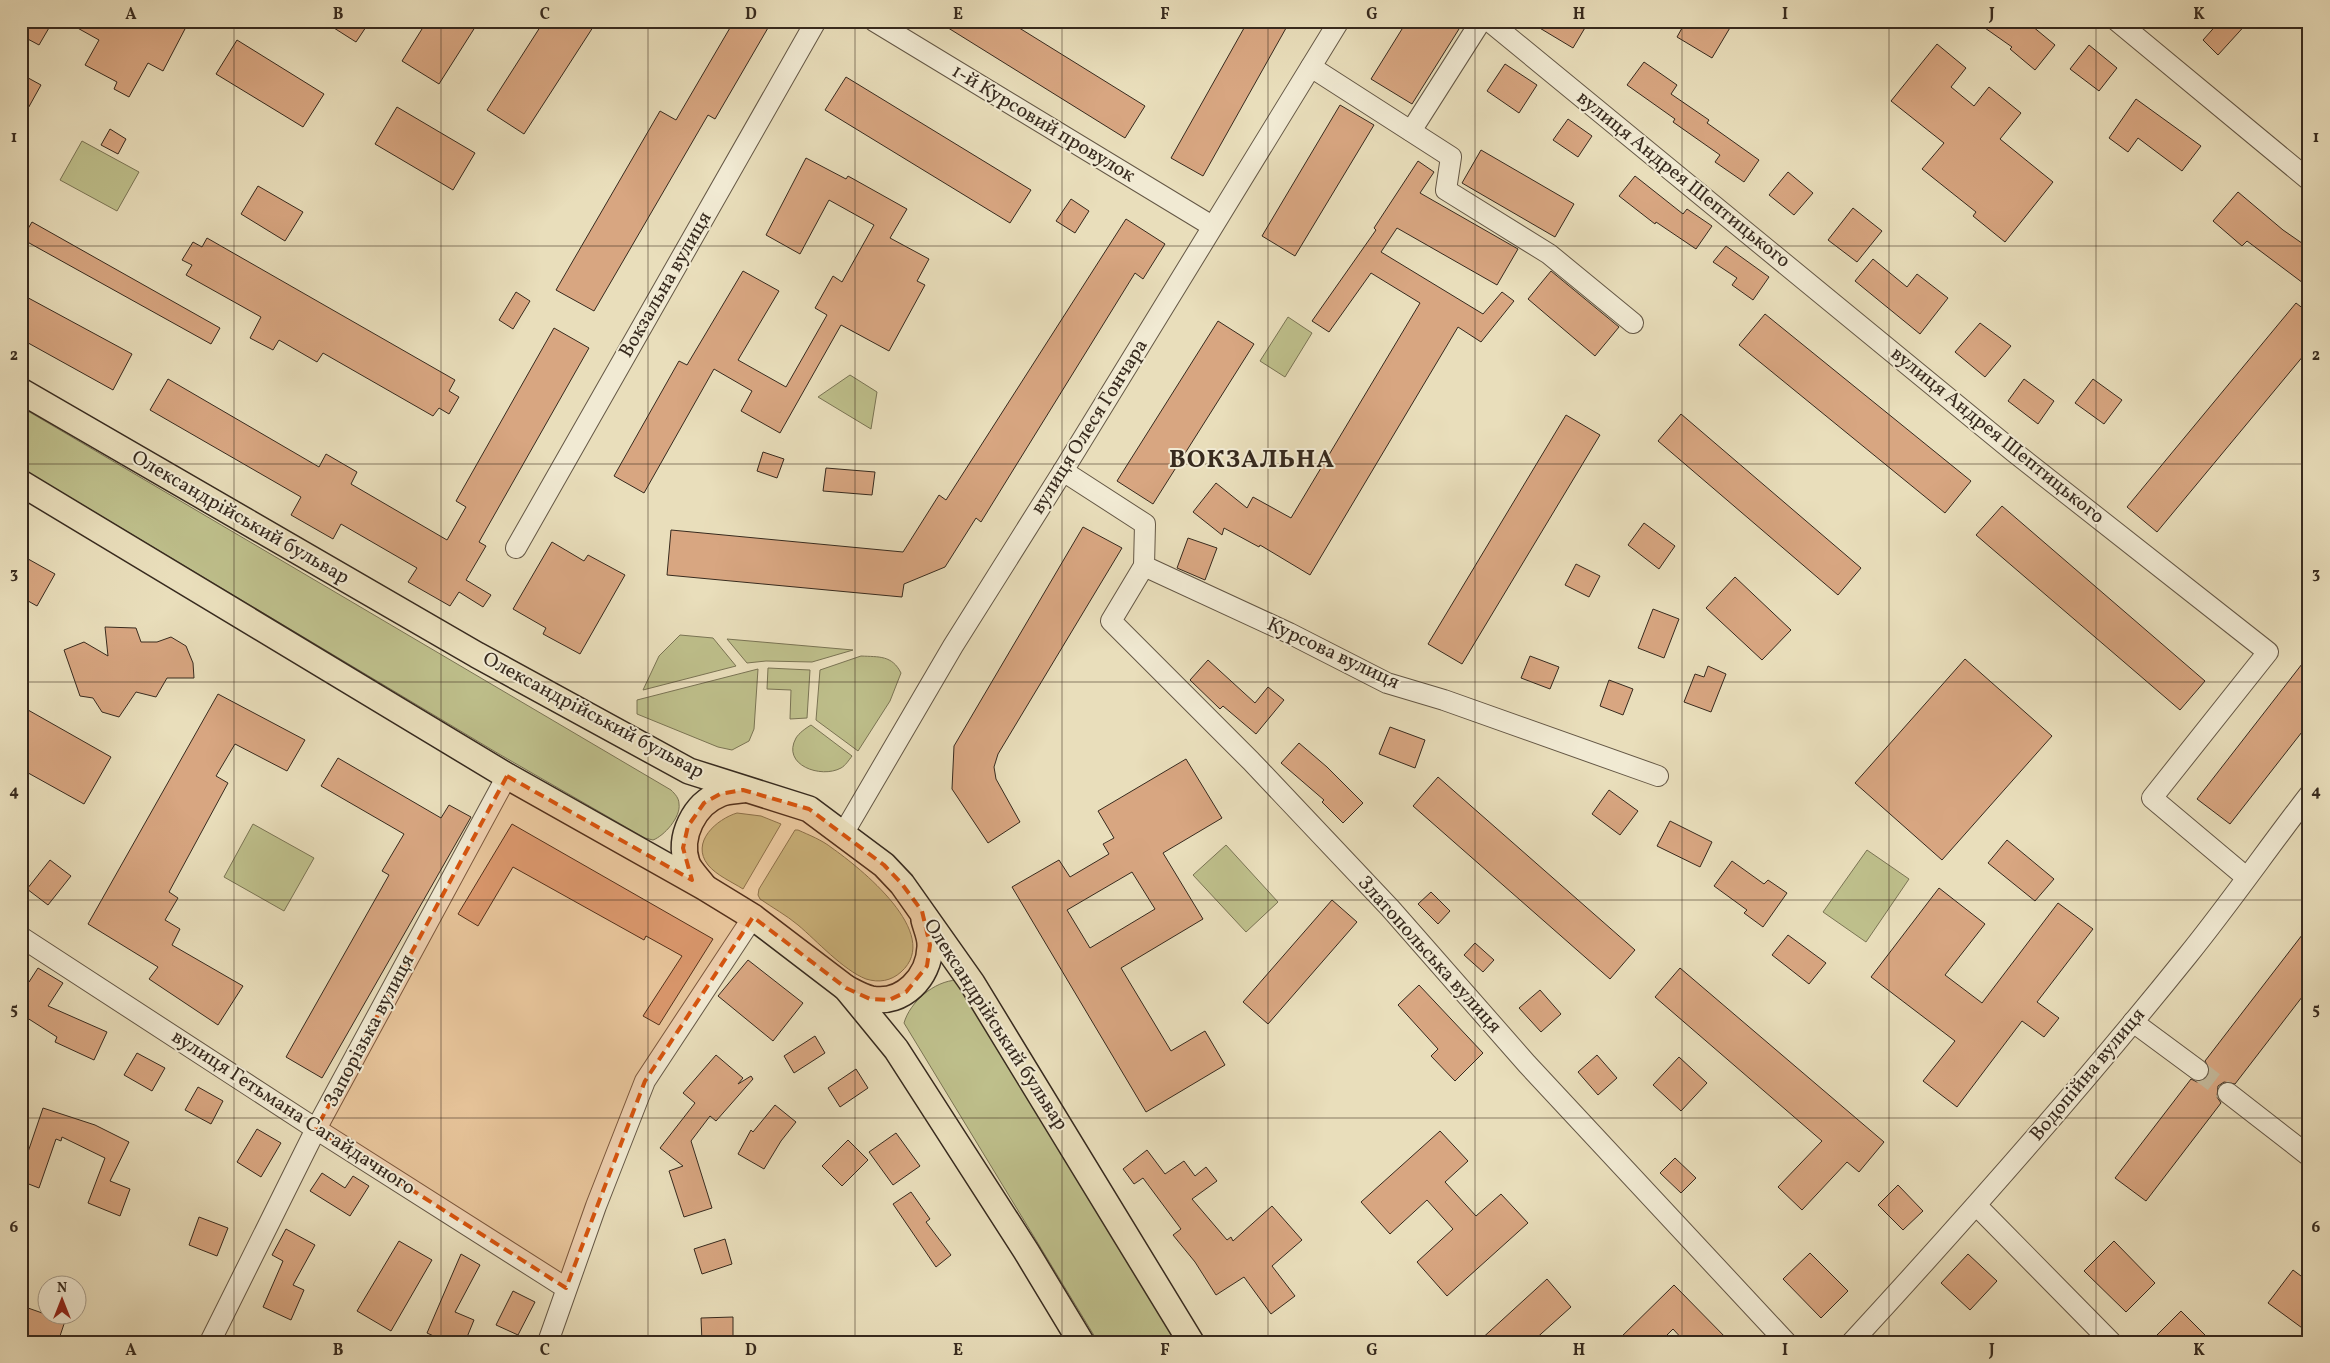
<svg xmlns="http://www.w3.org/2000/svg" width="2330" height="1363" viewBox="0 0 2330 1363" font-family="Vollkorn,serif">
	<rect width="100%" height="100%" fill="#e9debb"/>
	<filter id="stains"><feTurbulence type="fractalNoise" baseFrequency=".004" numOctaves="4"/><feColorMatrix values="0 0 0 0 .2 0 0 0 0 .09 0 0 0 0 .02 0 0 0 .5 -.17"/></filter>
	<radialGradient id="worn" r=".72"><stop offset=".6" stop-color="#630" stop-opacity="0"/><stop offset="1" stop-color="#630" stop-opacity=".3"/></radialGradient>
	<g fill="#bebf8b" stroke="#7a7454">
		<polygon points="82,141 139,172 117,211 60,180"/>
		<polygon points="1288,317 1312,333 1285,377 1260,361"/>
		<polygon points="850,375 877,392 871,429 818,397"/>
		<path d="M 21,407 L 671,790 C 675,794 679,798 679,804 C 681,817 664,836 653,840 L 645,838 L 499,754 L 21,468 Z"/>
		<polygon points="680,635 713,638 736,666 643,690 659,656"/>
		<polygon points="727,639 853,650 812,662 766,661 747,663"/>
		<path d="M 861,656 C 879,657 892,655 901,673 L 890,701 L 858,751 L 816,720 L 820,670 Z"/>
		<polygon points="768,668 810,670 807,718 790,719 791,690 767,689"/>
		<polygon points="758,669 754,729 749,741 732,750 718,747 637,714 637,700"/>
		<path d="M 811,725 L 852,756 C 849,760 845,766 841,768 C 821,779 781,765 796,738 C 799,733 806,728 811,725 Z"/>
		<path d="M 737,813 L 761,816 L 781,824 L 743,889 C 732,882 716,875 708,865 C 690,842 717,819 737,813 Z"/>
		<polygon points="253,824 314,858 284,911 224,877"/>
		<path d="M 795,830 L 798,830 C 809,835 822,840 832,848 C 859,867 944,934 901,972 C 891,981 879,983 866,979 C 843,970 817,941 798,925 C 786,915 773,908 760,899 L 758,895 L 759,889 Z"/>
		<polygon points="1226,845 1278,902 1246,932 1193,875"/>
		<polygon points="1867,850 1909,879 1866,942 1823,912"/>
		<path d="M 957,980 L 1181,1342 L 1098,1342 L 904,1023 C 910,1002 934,981 957,980 Z"/>
	</g>
	<g fill="#d8a681" stroke="#372a1e" fill-rule="evenodd">
		<polygon points="32,21 53,21 39,45 24,37"/>
		<polygon points="65,21 175,21 186,27 163,71 148,63 129,97 114,89 117,82 85,65 99,40"/>
		<polygon points="323,21 370,21 356,42"/>
		<polygon points="427,21 479,21 439,84 402,61"/>
		<polygon points="544,21 597,21 524,134 487,110"/>
		<polygon points="734,21 772,21 715,119 708,115 594,311 556,290 660,111 676,120"/>
		<polygon points="937,21 1008,21 1145,106 1125,138"/>
		<polygon points="1248,21 1290,21 1203,176 1171,158"/>
		<polygon points="1407,21 1464,21 1412,104 1371,79"/>
		<polygon points="1528,21 1589,21 1573,48"/>
		<polygon points="1686,21 1734,21 1712,58 1677,37"/>
		<polygon points="1975,21 2026,21 2055,45 2035,70 2010,49 2012,47"/>
		<polygon points="2220,21 2249,21 2218,55 2203,40"/>
		<polygon points="237,40 324,94 303,127 216,74"/>
		<polygon points="1937,44 1966,68 1951,87 1974,106 1989,87 2021,113 2000,139 2053,182 2005,242 1973,216 1976,212 1922,169 1944,143 1891,101"/>
		<polygon points="2089,45 2117,68 2099,91 2070,69"/>
		<polygon points="1644,62 1677,85 1671,94 1709,120 1707,123 1759,160 1744,182 1715,162 1720,155 1673,122 1675,119 1627,85"/>
		<polygon points="1505,64 1537,85 1519,113 1487,91"/>
		<polygon points="21,74 41,85 21,121"/>
		<polygon points="846,77 1031,190 1010,223 825,110"/>
		<polygon points="2136,99 2201,146 2182,171 2138,138 2128,152 2109,138"/>
		<polygon points="1340,105 1374,125 1295,256 1262,236"/>
		<polygon points="397,107 475,153 453,190 375,144"/>
		<polygon points="1568,119 1592,136 1578,157 1553,140"/>
		<polygon points="110,129 126,139 118,154 101,145"/>
		<polygon points="1481,150 1574,204 1555,237 1462,183"/>
		<polygon points="806,158 846,179 848,176 907,209 890,238 929,259 917,281 925,285 889,351 841,325 780,433 741,411 752,391 714,369 644,493 614,476 679,361 687,365 743,271 779,291 738,360 786,387 827,315 815,308 833,276 842,282 874,225 829,200 800,254 766,235"/>
		<polygon points="1418,161 1434,172 1420,193 1518,249 1497,285 1397,228 1381,252 1483,314 1502,292 1514,301 1481,342 1458,327 1310,575 1260,545 1259,547 1224,528 1222,535 1193,512 1216,483 1247,508 1253,497 1291,518 1420,303 1371,273 1329,332 1312,321 1376,230 1374,228"/>
		<polygon points="1788,172 1813,193 1794,215 1769,195"/>
		<polygon points="1635,176 1683,214 1687,209 1712,226 1696,249 1656,222 1655,224 1619,196"/>
		<polygon points="258,186 303,212 285,241 241,214"/>
		<polygon points="2238,192 2283,230 2309,248 2309,275 2303,283 2247,241 2242,246 2213,221"/>
		<polygon points="1071,199 1089,211 1075,233 1056,221"/>
		<polygon points="1853,208 1882,231 1857,262 1828,240"/>
		<polygon points="1126,219 1165,244 1143,279 1135,273 981,522 976,518 945,567 904,584 902,597 667,575 671,530 903,552 939,495 946,500"/>
		<polygon points="32,222 220,328 211,344 22,239"/>
		<polygon points="207,238 455,380 449,391 459,397 449,414 439,408 433,416 323,353 317,362 279,340 273,350 250,338 261,317 186,275 192,265 182,260 193,242 202,247"/>
		<polygon points="1726,246 1769,277 1753,300 1732,285 1737,278 1713,262"/>
		<polygon points="1873,259 1907,287 1917,274 1948,298 1920,334 1855,281"/>
		<polygon points="1551,271 1619,327 1595,356 1528,299"/>
		<polygon points="516,292 530,301 513,329 499,320"/>
		<polygon points="21,294 132,354 113,390 21,339"/>
		<polygon points="2296,303 2309,313 2309,349 2157,532 2127,507"/>
		<polygon points="1765,314 1971,481 1945,513 1739,345"/>
		<polygon points="1218,321 1254,344 1153,504 1117,481"/>
		<polygon points="1980,323 2011,346 1985,377 1955,352"/>
		<polygon points="554,328 589,348 479,542 486,546 466,580 491,595 483,607 459,592 450,606 408,582 417,568 341,524 333,539 291,515 301,497 150,410 168,379 319,467 326,454 357,472 351,484 447,540 466,507 456,501"/>
		<polygon points="2024,379 2054,401 2038,424 2008,401"/>
		<polygon points="2093,379 2122,400 2104,424 2075,403"/>
		<polygon points="1681,414 1861,568 1838,595 1658,441"/>
		<polygon points="1566,415 1600,435 1462,664 1428,644"/>
		<polygon points="763,452 784,459 777,478 757,471"/>
		<polygon points="826,468 875,472 872,495 823,491"/>
		<polygon points="2002,506 2205,681 2180,710 1976,535"/>
		<polygon points="1644,523 1675,546 1659,569 1628,545"/>
		<polygon points="1083,527 1122,548 998,754 994,767 996,779 1020,822 988,843 952,789 954,746"/>
		<polygon points="1188,538 1217,548 1205,580 1177,568"/>
		<polygon points="552,542 584,561 588,555 625,575 580,654 543,634 546,628 513,609"/>
		<polygon points="21,555 55,574 37,606 21,597"/>
		<polygon points="1576,564 1600,576 1589,597 1565,585"/>
		<polygon points="1735,577 1791,630 1762,660 1706,608"/>
		<polygon points="1653,609 1679,619 1664,658 1638,648"/>
		<polygon points="105,627 136,628 141,642 157,642 171,637 186,646 193,663 194,678 167,678 156,697 136,692 119,717 102,712 93,698 80,696 64,650 84,642 108,656"/>
		<polygon points="2309,655 2309,723 2230,824 2197,799"/>
		<polygon points="1530,656 1559,667 1550,689 1521,678"/>
		<polygon points="1965,659 2052,736 1942,860 1855,783"/>
		<polygon points="1208,660 1255,703 1268,687 1284,700 1256,734 1223,706 1220,709 1190,680"/>
		<polygon points="1708,666 1726,674 1711,712 1684,702 1695,674 1704,677"/>
		<polygon points="1609,680 1633,689 1623,715 1600,706"/>
		<polygon points="218,694 305,740 287,771 235,744 216,776 228,783 169,892 178,898 165,920 180,929 172,945 243,986 218,1025 149,979 158,967 88,924"/>
		<polygon points="21,706 111,757 84,804 21,769"/>
		<polygon points="1390,727 1425,740 1415,768 1379,754"/>
		<polygon points="1299,743 1327,767 1363,803 1343,823 1322,802 1324,800 1281,763"/>
		<polygon points="338,758 441,818 449,805 471,817 322,1078 286,1057 389,875 382,871 404,834 321,786"/>
		<path d="M 1186,759 L 1222,818 L 1163,853 L 1203,919 L 1121,968 L 1171,1051 L 1205,1031 L 1225,1065 L 1146,1112 L 1012,887 L 1059,860 L 1070,877 L 1109,854 L 1103,844 L 1114,838 L 1098,811 ZM 1132,872 L 1155,909 L 1090,948 L 1067,910 Z"/>
		<polygon points="1438,777 1635,950 1610,979 1413,806"/>
		<polygon points="1609,790 1638,811 1620,835 1592,814"/>
		<polygon points="1670,821 1712,842 1700,867 1657,846"/>
		<polygon points="512,824 713,939 659,1025 643,1016 682,956 646,936 644,940 513,867 478,926 458,914"/>
		<polygon points="2007,840 2054,879 2035,901 1988,863"/>
		<polygon points="50,860 71,876 48,905 27,889"/>
		<polygon points="1732,861 1764,884 1768,880 1787,893 1763,927 1744,913 1747,910 1714,886"/>
		<polygon points="1939,888 1985,924 1945,975 1982,1003 2058,903 2093,929 2037,1002 2059,1018 2044,1037 2022,1021 1957,1107 1923,1081 1955,1041 1871,977"/>
		<polygon points="1431,892 1450,911 1438,924 1418,904"/>
		<polygon points="1332,900 1357,922 1268,1024 1243,1002"/>
		<polygon points="2309,926 2309,988 2235,1084 2224,1082 2218,1086 2217,1097 2221,1103 2146,1201 2115,1178 2191,1079 2197,1082 2207,1077 2210,1071 2205,1061"/>
		<polygon points="1788,935 1826,963 1809,984 1772,955"/>
		<polygon points="1475,943 1494,960 1483,972 1464,955"/>
		<polygon points="748,960 803,1003 773,1041 718,996"/>
		<polygon points="38,968 63,983 48,1006 107,1032 94,1060 55,1042 57,1037 21,1014 21,977 29,982"/>
		<polygon points="1680,968 1884,1142 1859,1172 1847,1162 1802,1210 1778,1187 1822,1141 1655,997"/>
		<polygon points="1419,985 1483,1053 1455,1081 1431,1056 1438,1049 1398,1005"/>
		<polygon points="1540,990 1561,1014 1541,1032 1519,1008"/>
		<polygon points="815,1036 825,1053 794,1073 784,1056"/>
		<polygon points="137,1053 165,1068 152,1091 124,1075"/>
		<polygon points="716,1055 743,1078 738,1084 751,1076 753,1079 716,1121 710,1116 691,1141 712,1208 684,1217 669,1171 683,1166 660,1148 695,1103 683,1093"/>
		<polygon points="1597,1055 1617,1078 1598,1095 1578,1072"/>
		<polygon points="1679,1057 1707,1083 1681,1111 1653,1085"/>
		<polygon points="856,1069 868,1088 840,1107 828,1088"/>
		<polygon points="198,1087 223,1101 211,1124 185,1110"/>
		<polygon points="775,1105 796,1122 781,1141 764,1169 738,1154 751,1130 753,1132"/>
		<polygon points="43,1108 95,1125 129,1142 110,1181 130,1189 120,1216 88,1203 105,1158 62,1137 61,1141 56,1139 39,1188 21,1181 21,1150 28,1152"/>
		<polygon points="257,1129 281,1143 261,1177 237,1162"/>
		<polygon points="1440,1131 1468,1161 1445,1182 1476,1216 1501,1194 1528,1223 1447,1296 1417,1262 1453,1229 1427,1200 1390,1234 1361,1202"/>
		<polygon points="896,1133 920,1166 893,1185 869,1152"/>
		<polygon points="848,1140 868,1160 842,1186 822,1166"/>
		<polygon points="1147,1150 1165,1174 1184,1161 1195,1176 1206,1167 1217,1181 1192,1199 1227,1240 1231,1237 1233,1241 1272,1206 1302,1240 1272,1266 1295,1296 1271,1314 1244,1277 1216,1295 1195,1262 1173,1235 1181,1229 1143,1178 1134,1184 1123,1169"/>
		<polygon points="1675,1158 1696,1178 1681,1193 1660,1173"/>
		<polygon points="322,1173 345,1188 353,1176 369,1186 350,1216 310,1191"/>
		<polygon points="1898,1185 1923,1211 1903,1230 1878,1205"/>
		<polygon points="911,1192 930,1219 926,1222 951,1255 936,1267 893,1204"/>
		<polygon points="199,1217 228,1228 217,1256 189,1245"/>
		<polygon points="286,1229 315,1245 293,1285 304,1290 291,1320 263,1307 283,1261 272,1255"/>
		<polygon points="725,1239 732,1264 702,1274 694,1249"/>
		<polygon points="399,1241 432,1260 391,1331 357,1311"/>
		<polygon points="2114,1241 2155,1283 2126,1312 2084,1271"/>
		<polygon points="1810,1253 1848,1291 1821,1318 1783,1279"/>
		<polygon points="461,1254 480,1265 455,1312 474,1320 465,1342 447,1342 427,1333"/>
		<polygon points="1968,1254 1997,1281 1970,1310 1941,1283"/>
		<polygon points="2293,1270 2309,1282 2309,1333 2268,1303"/>
		<polygon points="1547,1279 1571,1307 1532,1342 1478,1342"/>
		<polygon points="1674,1285 1730,1342 1685,1342 1673,1329 1660,1342 1616,1342"/>
		<polygon points="513,1291 535,1302 518,1335 496,1325"/>
		<polygon points="28,1308 65,1321 58,1342 44,1342 21,1334"/>
		<polygon points="2181,1311 2212,1342 2150,1342"/>
		<polygon points="733,1317 733,1342 702,1342 701,1318"/>
	</g>
	<g fill="none" stroke-linecap="round" stroke-linejoin="round">
		<polyline stroke="#c5ba9c" stroke-width="20" stroke-dasharray="20 10" stroke-linecap="butt" points="2198,1070 2228,1093"/>
		<defs>
			<g id="minor">
				<polyline points="874,21 1212,226"/>
				<polyline points="1489,21 2014,452 2268,652 2152,798 2246,877"/>
				<polyline points="2117,21 2309,180"/>
				<polyline points="1311,67 1451,157 1446,190 1549,254 1633,323"/>
				<polyline points="1411,131 1481,21"/>
				<polyline points="1063,471 1145,524 1144,566 1289,633 1387,683 1444,700 1658,776"/>
				<polyline points="516,548 816,21"/>
				<polyline points="1144,566 1111,621 1251,761 1390,908 1527,1064 1786,1342"/>
				<polyline points="843,834 953,646 1063,471 1339,21"/>
				<polyline points="21,937 316,1129 566,1288"/>
				<polyline points="2133,1022 2198,1070"/>
				<polyline points="2228,1093 2309,1156"/>
				<polyline points="1977,1206 2111,1342"/>
				<polyline points="210,1342 316,1129 507,776"/>
				<polyline points="548,1342 596,1206 645,1081 753,917"/>
				<path d="M 1852,1342 C 1968,1216 2081,1088 2188,955 C 2230,903 2268,848 2309,795"/>
			</g>
			<g id="major">
				<polyline points="21,391 477,655 689,771 809,809 884,865 902,884 972,983 1191,1342"/>
				<polyline points="21,483 507,776 704,887 753,917 846,988 896,1049 1026,1251 1081,1342"/>
				<path d="M 703,885 C 698,878 690,871 687,863 C 678,837 694,804 720,794 C 727,791 736,791 743,790"/>
				<path d="M 846,988 C 854,992 862,997 871,999 C 903,1005 929,977 930,947 C 931,938 926,928 924,920"/>
			</g>
		</defs>
		<use href="#minor" stroke="#645745" stroke-width="22"/>
		<use href="#major" stroke="#372a1e" stroke-width="28"/>
		<use href="#minor" stroke="#f1ead3" stroke-width="20"/>
		<use href="#major" stroke="#e9debb" stroke-width="25"/>
	</g>
	<path fill="#d6540e" fill-opacity="0.2" stroke="#d6540e" stroke-width="4" stroke-dasharray="10 6" stroke-linejoin="round" d="M 507,776 L 692,880 L 683,848 L 688,826 L 704,803 L 720,794 L 743,790 L 809,809 L 884,865 L 902,884 L 922,911 L 930,945 L 927,966 L 906,992 L 889,1000 L 870,999 L 846,988 L 753,917 L 645,1081 L 566,1288 L 316,1129 Z"/>
	<path fill="none" stroke="#372a1e" stroke-width="1" stroke-opacity="0.55" d="M 234,21 L 234,1342M 441,21 L 441,1342M 648,21 L 648,1342M 855,21 L 855,1342M 1062,21 L 1062,1342M 1268,21 L 1268,1342M 1475,21 L 1475,1342M 1682,21 L 1682,1342M 1889,21 L 1889,1342M 2096,21 L 2096,1342M 21,246 L 2309,246M 21,464 L 2309,464M 21,682 L 2309,682M 21,900 L 2309,900M 21,1118 L 2309,1118"/>
	<g text-anchor="middle" dominant-baseline="central" stroke-width="4" stroke-linejoin="round" paint-order="stroke">
		<g font-size="20" fill="#372a1e" stroke="#f1ead3">
			<text transform="translate(1043 124) rotate(31)">1-й Курсовий провулок</text>
			<text transform="translate(1683 180) rotate(39)">вулиця Андрея Шептицького</text>
			<text transform="translate(666 285) rotate(-60)">Вокзальна вулиця</text>
			<text transform="translate(1090 427) rotate(-58)">вулиця Олеся Гончара</text>
			<text transform="translate(1997 436) rotate(39)">вулиця Андрея Шептицького</text>
			<text transform="translate(240 518) rotate(30)">Олександрійський бульвар</text>
			<text transform="translate(1333 654) rotate(25)">Курсова вулиця</text>
			<text transform="translate(593 716) rotate(28)">Олександрійський бульвар</text>
			<text transform="translate(1429 955) rotate(48)">Златопольська вулиця</text>
			<text transform="translate(995 1025) rotate(57)">Олександрійський бульвар</text>
			<text transform="translate(370 1031) rotate(-62)">Запорізька вулиця</text>
			<text transform="translate(2088 1075) rotate(-50)">Водопійна вулиця</text>
			<text transform="translate(293 1113) rotate(33)">вулиця Гетьмана Сагайдачного</text>
		</g>
		<g font-size="25" font-weight="bold" letter-spacing="1" fill="#372a1e" stroke="#f1ead3">
			<text x="1252" y="460">ВОКЗАЛЬНА</text>
		</g>
	</g>
	<rect width="2330" height="1363" fill="none" stroke="#e9debb" stroke-width="55"/>
	<g transform="translate(62 1300)"><circle r="24" fill="#f1ead3" stroke="#a79d8b"/>
	<path d="M0-4L9 19L0 12L-9 19Z" fill="#8f2418"/>
	<text y="-8" font-size="14" font-weight="bold" text-anchor="middle" fill="#372a1e">N</text>
	</g>
	<rect x="28" y="28" width="2274" height="1308" fill="none" stroke="#372a1e" stroke-width="2"/>
	<g font-size="16" text-anchor="middle" font-weight="bold" fill="#372a1e">
		<text x="131" y="19">A</text>
		<text x="338" y="19">B</text>
		<text x="545" y="19">C</text>
		<text x="751" y="19">D</text>
		<text x="958" y="19">E</text>
		<text x="1165" y="19">F</text>
		<text x="1372" y="19">G</text>
		<text x="1579" y="19">H</text>
		<text x="1785" y="19">I</text>
		<text x="1992" y="19">J</text>
		<text x="2199" y="19">K</text>
		<text x="14" y="142">1</text>
		<text x="2316" y="142">1</text>
		<text x="14" y="360">2</text>
		<text x="2316" y="360">2</text>
		<text x="14" y="578">3</text>
		<text x="2316" y="578">3</text>
		<text x="14" y="796">4</text>
		<text x="2316" y="796">4</text>
		<text x="14" y="1014">5</text>
		<text x="2316" y="1014">5</text>
		<text x="14" y="1232">6</text>
		<text x="2316" y="1232">6</text>
		<text x="131" y="1355">A</text>
		<text x="338" y="1355">B</text>
		<text x="545" y="1355">C</text>
		<text x="751" y="1355">D</text>
		<text x="958" y="1355">E</text>
		<text x="1165" y="1355">F</text>
		<text x="1372" y="1355">G</text>
		<text x="1579" y="1355">H</text>
		<text x="1785" y="1355">I</text>
		<text x="1992" y="1355">J</text>
		<text x="2199" y="1355">K</text>
	</g>
	<rect width="100%" height="100%" filter="url(#stains)"/>
	<rect width="100%" height="100%" fill="url(#worn)"/>
</svg>
